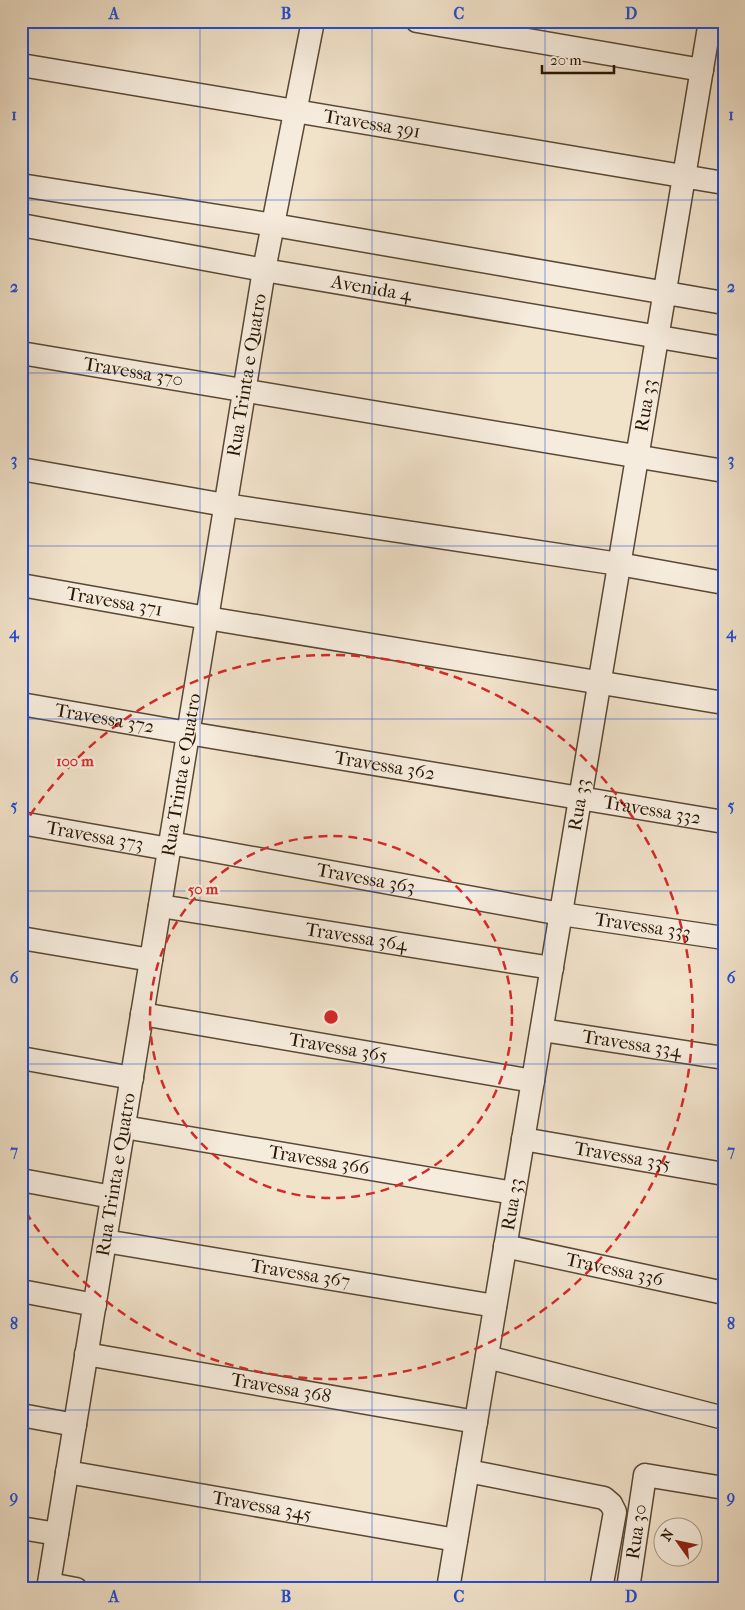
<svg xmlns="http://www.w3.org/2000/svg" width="745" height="1610" viewBox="0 0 745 1610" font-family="'IM FELL French Canon',serif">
	<rect width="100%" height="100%" fill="#f1e2ca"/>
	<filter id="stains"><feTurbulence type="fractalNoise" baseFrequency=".004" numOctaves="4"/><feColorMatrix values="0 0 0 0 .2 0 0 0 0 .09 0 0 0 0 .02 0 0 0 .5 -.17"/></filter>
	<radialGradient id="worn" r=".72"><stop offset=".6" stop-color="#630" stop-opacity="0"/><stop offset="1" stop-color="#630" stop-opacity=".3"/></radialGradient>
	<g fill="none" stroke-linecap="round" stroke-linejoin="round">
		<defs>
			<g id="street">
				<polyline points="417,21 702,70"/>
				<path id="s1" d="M 21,65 L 724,183"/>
				<polyline points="21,185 274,225 724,303"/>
				<path id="s2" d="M 21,225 L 264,270 L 724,348"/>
				<path id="s3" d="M 21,353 L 724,471"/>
				<polyline points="21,469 225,505 619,564 724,583"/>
				<path id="s4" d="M 21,585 L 207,618 L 724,703"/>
				<path id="s5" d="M 21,704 L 188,733 L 724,822"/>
				<path id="s6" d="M 21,823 L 169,849"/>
				<path id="s7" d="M 170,843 L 561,914 L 724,938"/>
				<path id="s8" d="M 160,906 L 552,968"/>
				<polyline points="21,938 151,960"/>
				<path id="s9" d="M 142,1014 L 533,1081"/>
				<path id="s10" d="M 542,1030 L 724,1058"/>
				<polyline points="21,1058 132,1078"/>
				<path id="s11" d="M 124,1127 L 514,1193"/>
				<path id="s12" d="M 523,1139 L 724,1174"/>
				<polyline points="21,1180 112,1197"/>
				<path id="s13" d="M 105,1241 L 495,1306"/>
				<path id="s14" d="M 505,1246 L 724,1293"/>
				<polyline points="21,1291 95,1305"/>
				<path id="s15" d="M 86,1354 L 476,1422"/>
				<polyline points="487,1357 724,1418"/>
				<polyline points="21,1415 75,1425"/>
				<polyline points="468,1471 604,1498 611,1504 615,1512 601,1589"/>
				<path id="s16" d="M 67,1472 L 456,1540"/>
				<polyline points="21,1528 57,1534"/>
				<polyline points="49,1584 76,1589"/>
				<path id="s17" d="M 48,1589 L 264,270 L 313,21"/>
				<path id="s18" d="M 448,1589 L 710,21"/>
				<path id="s19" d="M 628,1589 L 645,1475 L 724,1488"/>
			</g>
		</defs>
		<use href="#street" stroke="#5a4934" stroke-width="25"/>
		<use href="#street" stroke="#f6ecdd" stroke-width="22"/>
	</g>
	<path fill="none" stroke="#1d4ed8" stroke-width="1" stroke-opacity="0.55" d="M 200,21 L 200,1589M 372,21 L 372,1589M 545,21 L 545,1589M 21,200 L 724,200M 21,373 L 724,373M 21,546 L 724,546M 21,719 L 724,719M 21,891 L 724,891M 21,1064 L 724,1064M 21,1237 L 724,1237M 21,1410 L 724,1410"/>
	<g fill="none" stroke="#d62828" stroke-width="2.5" stroke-dasharray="9 6">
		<circle cx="331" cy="1017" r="181"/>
		<path d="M22 828A362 362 0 1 1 22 1206"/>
	</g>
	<g text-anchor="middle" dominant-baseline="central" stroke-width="5" stroke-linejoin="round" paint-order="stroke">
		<g font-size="19" fill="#281602" stroke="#f6ecdd">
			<text stroke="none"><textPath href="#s1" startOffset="356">Travessa 391</textPath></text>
			<text stroke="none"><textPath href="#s2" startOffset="356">Avenida 4</textPath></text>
			<text stroke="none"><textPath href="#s3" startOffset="114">Travessa 370</textPath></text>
			<text stroke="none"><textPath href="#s17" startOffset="1230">Rua Trinta e Quatro</textPath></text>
			<text stroke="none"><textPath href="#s18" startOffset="1200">Rua 33</textPath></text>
			<text stroke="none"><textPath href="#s4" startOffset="95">Travessa 371</textPath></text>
			<text stroke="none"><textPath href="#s5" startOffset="85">Travessa 372</textPath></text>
			<text stroke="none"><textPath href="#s5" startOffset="369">Travessa 362</textPath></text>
			<text stroke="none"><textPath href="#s17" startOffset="825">Rua Trinta e Quatro</textPath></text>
			<text stroke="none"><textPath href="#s18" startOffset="795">Rua 33</textPath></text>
			<text stroke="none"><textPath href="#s5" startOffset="640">Travessa 332</textPath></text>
			<text stroke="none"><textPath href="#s6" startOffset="75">Travessa 373</textPath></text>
			<text stroke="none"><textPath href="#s7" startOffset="199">Travessa 363</textPath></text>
			<text stroke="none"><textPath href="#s7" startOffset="480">Travessa 333</textPath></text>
			<text stroke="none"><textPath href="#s8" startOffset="199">Travessa 364</textPath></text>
			<text stroke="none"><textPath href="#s10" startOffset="91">Travessa 334</textPath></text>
			<text stroke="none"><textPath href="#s9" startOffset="199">Travessa 365</textPath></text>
			<text stroke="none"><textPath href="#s12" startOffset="101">Travessa 335</textPath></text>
			<text stroke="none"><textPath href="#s11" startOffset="198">Travessa 366</textPath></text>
			<text stroke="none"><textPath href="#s17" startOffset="420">Rua Trinta e Quatro</textPath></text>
			<text stroke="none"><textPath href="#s18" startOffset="390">Rua 33</textPath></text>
			<text stroke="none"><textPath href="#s14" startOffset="112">Travessa 336</textPath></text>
			<text stroke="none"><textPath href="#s13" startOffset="198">Travessa 367</textPath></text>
			<text stroke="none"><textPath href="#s15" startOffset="198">Travessa 368</textPath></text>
			<text stroke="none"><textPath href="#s16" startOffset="198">Travessa 345</textPath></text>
			<text stroke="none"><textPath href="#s19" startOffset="58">Rua 30</textPath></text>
		</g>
	</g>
	<circle cx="331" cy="1017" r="8" fill="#d62828" stroke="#f6ecdd" stroke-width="2.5"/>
	<g font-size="15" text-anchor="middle" font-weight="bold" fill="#d62828" stroke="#f6ecdd" stroke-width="5" stroke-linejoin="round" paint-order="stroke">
		<text x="75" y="766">100 m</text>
		<text x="203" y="894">50 m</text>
	</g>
	<rect width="745" height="1610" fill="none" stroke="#f1e2ca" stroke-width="55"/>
	<g transform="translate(678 1542) rotate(303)"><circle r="24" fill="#f6ecdd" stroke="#a49685"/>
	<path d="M0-4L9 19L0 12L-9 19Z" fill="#8f2418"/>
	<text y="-8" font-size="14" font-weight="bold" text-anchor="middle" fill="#281602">N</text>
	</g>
	<path d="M542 65v8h72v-8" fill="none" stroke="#281602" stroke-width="2.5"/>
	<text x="550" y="65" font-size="15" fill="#281602" stroke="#f6ecdd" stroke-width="4" paint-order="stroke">20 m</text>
	<rect x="28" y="28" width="690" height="1554" fill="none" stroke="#1d4ed8" stroke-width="2"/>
	<g font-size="16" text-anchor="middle" font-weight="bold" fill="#1d4ed8">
		<text x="114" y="19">A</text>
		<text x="286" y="19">B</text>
		<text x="459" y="19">C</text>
		<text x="631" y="19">D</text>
		<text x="14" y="120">1</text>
		<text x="731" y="120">1</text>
		<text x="14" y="292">2</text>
		<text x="731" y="292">2</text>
		<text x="14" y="465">3</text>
		<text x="731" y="465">3</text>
		<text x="14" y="638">4</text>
		<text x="731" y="638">4</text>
		<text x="14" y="811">5</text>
		<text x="731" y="811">5</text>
		<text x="14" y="983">6</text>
		<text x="731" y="983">6</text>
		<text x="14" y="1156">7</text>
		<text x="731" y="1156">7</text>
		<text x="14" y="1329">8</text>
		<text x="731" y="1329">8</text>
		<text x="14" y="1502">9</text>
		<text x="731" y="1502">9</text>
		<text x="114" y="1602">A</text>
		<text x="286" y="1602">B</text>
		<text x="459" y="1602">C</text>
		<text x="631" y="1602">D</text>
	</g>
	<rect width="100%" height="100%" filter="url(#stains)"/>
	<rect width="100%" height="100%" fill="url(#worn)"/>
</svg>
